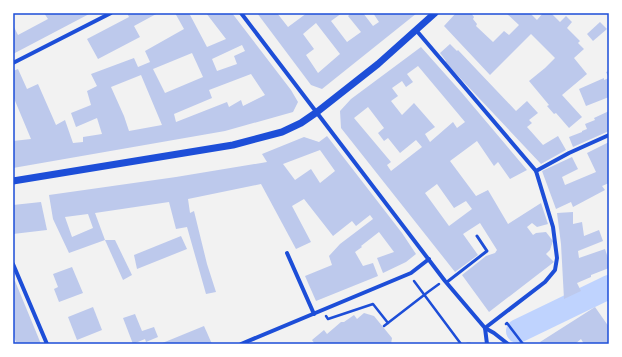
<svg xmlns="http://www.w3.org/2000/svg" width="622" height="357" viewBox="0 0 622 357" font-family="Signika,sans-serif">
	<rect width="100%" height="100%" fill="#f2f2f2"/>
	<g fill="none" stroke-linecap="round" stroke-linejoin="round">
		<polyline stroke="#bfd3fe" stroke-width="24" points="518,331 609,287"/>
	</g>
	<g fill="#bdc9ec" fill-rule="evenodd">
		<polygon points="44,13 91,13 13,54 13,25 18,35 48,19"/>
		<polygon points="127,13 158,13 134,26 140,37 98,59 87,39 129,17"/>
		<path d="M 175,13 L 189,13 L 207,47 L 226,39 L 206,13 L 232,13 L 291,90 L 298,102 L 293,112 L 225,131 L 13,168 L 13,141 L 31,139 L 13,96 L 13,71 L 18,69 L 27,89 L 38,84 L 56,125 L 65,120 L 73,143 L 83,142 L 83,137 L 102,134 L 97,118 L 76,127 L 71,113 L 91,105 L 87,91 L 97,86 L 91,74 L 134,58 L 138,67 L 150,62 L 145,51 L 184,29 ZM 242,45 L 245,51 L 234,56 L 237,64 L 217,71 L 212,59 ZM 192,53 L 203,77 L 165,93 L 153,69 ZM 251,74 L 265,95 L 243,106 L 241,100 L 229,107 L 227,102 L 176,122 L 174,114 L 212,98 L 209,90 ZM 141,75 L 162,125 L 129,131 L 124,116 L 111,87 Z"/>
		<path d="M 257,13 L 277,13 L 288,27 L 307,13 L 342,13 L 331,21 L 347,42 L 361,32 L 348,16 L 351,13 L 363,13 L 373,26 L 379,22 L 373,13 L 417,13 L 322,89 L 311,85 ZM 316,23 L 340,54 L 318,73 L 306,55 L 314,49 L 303,34 Z"/>
		<polygon points="456,13 471,13 474,17 473,19 477,24 476,26 493,42 504,31 509,35 519,25 506,13 530,13 537,20 543,13 551,13 560,22 566,16 572,22 567,28 580,41 578,43 584,49 574,58 587,74 562,95 582,117 569,128 556,113 554,114 547,106 549,105 529,81 545,68 555,58 531,34 490,75 444,26"/>
		<polygon points="600,22 607,29 593,41 587,34"/>
		<polygon points="450,44 457,51 458,50 516,111 527,101 538,113 529,120 532,123 527,127 543,145 558,136 566,150 541,164 445,62 446,61 440,53"/>
		<path d="M 421,47 L 462,93 L 527,170 L 510,179 L 498,162 L 494,166 L 477,141 L 450,161 L 476,196 L 488,190 L 508,224 L 541,203 L 548,224 L 537,227 L 532,223 L 527,227 L 533,235 L 536,233 L 546,232 L 553,241 L 550,250 L 546,254 L 554,262 L 489,312 L 462,275 L 486,256 L 495,253 L 497,250 L 480,223 L 463,234 L 478,255 L 455,272 L 341,128 L 340,111 L 351,99 ZM 418,66 L 465,122 L 457,128 L 453,122 L 430,142 L 425,134 L 435,127 L 414,103 L 402,115 L 391,101 L 398,96 L 392,88 L 402,81 L 406,87 L 413,82 L 407,74 ZM 368,107 L 384,128 L 378,133 L 384,141 L 388,138 L 400,153 L 416,140 L 422,147 L 391,171 L 387,165 L 391,162 L 354,118 ZM 437,184 L 454,208 L 466,201 L 472,209 L 449,226 L 425,193 Z"/>
		<polygon points="609,71 609,97 586,106 579,89 604,78 604,80 609,78 606,72"/>
		<polygon points="609,111 609,131 573,147 569,137 582,132 582,131 587,129 585,124 595,120 594,118"/>
		<path d="M 327,136 L 402,233 L 416,254 L 406,262 L 383,273 L 377,258 L 394,252 L 379,232 L 361,246 L 362,247 L 355,252 L 363,266 L 373,263 L 378,276 L 316,301 L 305,276 L 332,265 L 329,256 L 340,244 L 373,219 L 370,215 L 356,226 L 352,221 L 333,236 L 304,199 L 292,206 L 311,242 L 296,249 L 261,184 L 188,199 L 190,213 L 194,211 L 207,264 L 216,292 L 206,294 L 187,227 L 176,229 L 169,202 L 95,213 L 105,240 L 69,253 L 53,219 L 49,195 L 176,177 L 267,162 L 262,154 L 304,137 L 319,142 ZM 320,150 L 335,171 L 320,183 L 311,169 L 295,180 L 283,164 ZM 88,214 L 93,228 L 72,237 L 65,217 Z"/>
		<polygon points="609,142 609,183 602,186 605,190 573,207 571,202 556,209 542,171 572,157 578,169 562,177 565,185 596,172 587,153"/>
		<polygon points="41,202 47,230 13,234 13,205"/>
		<polygon points="573,212 573,224 582,222 584,236 599,230 603,241 578,251 579,258 605,249 609,261 609,268 591,275 591,277 577,283 581,291 564,299 561,244 557,213"/>
		<polygon points="181,236 187,249 137,269 134,255"/>
		<polygon points="105,240 115,240 132,275 123,280"/>
		<polygon points="72,267 83,293 59,302 54,289 58,287 53,274"/>
		<polygon points="13,281 15,281 41,344 13,344 16,342 13,334"/>
		<polygon points="93,307 102,330 77,340 68,317"/>
		<polygon points="595,307 609,327 609,344 584,344 581,339 575,344 541,344 540,342"/>
		<polygon points="364,313 374,316 392,338 391,344 315,344 312,340 324,330 327,334 341,322 344,322 354,315 357,319"/>
		<polygon points="135,314 142,331 154,327 158,337 146,342 145,339 133,344 123,318"/>
		<polygon points="204,326 212,344 160,344"/>
	</g>
	<g fill="none" stroke-linecap="round" stroke-linejoin="round">
		<g stroke="#1d4ed8" stroke-width="2.5">
			<polyline points="414,281 461,344"/>
			<polyline points="326,316 328,319 373,304 388,323"/>
			<polyline points="506,324 507,323 523,344"/>
			<polyline points="384,326 428,292 439,284"/>
			<polyline points="467,344 470,344"/>
		</g>
		<polyline stroke="#1d4ed8" stroke-width="3" points="447,282 487,251 477,236"/>
		<g stroke="#1d4ed8" stroke-width="4">
			<polyline points="241,13 445,281 485,328 494,333 508,344"/>
			<polyline points="416,30 536,171 553,227 557,258 555,270 545,282 485,328"/>
			<polyline points="13,63 111,13"/>
			<polyline points="536,171 569,153 609,135"/>
			<polyline points="287,253 314,314"/>
			<polyline points="13,264 47,344"/>
			<polyline points="485,328 487,344"/>
			<polyline points="241,344 411,273 429,259"/>
		</g>
		<polyline stroke="#1d4ed8" stroke-width="7" points="13,181 233,145 282,132 301,123 317,112 378,64 435,13"/>
	</g>
	<rect width="622" height="357" fill="none" stroke="#ffffff" stroke-width="28"/>
	<rect x="14" y="14" width="594" height="329" fill="none" stroke="#1d4ed8" stroke-width="1.5"/>
</svg>
